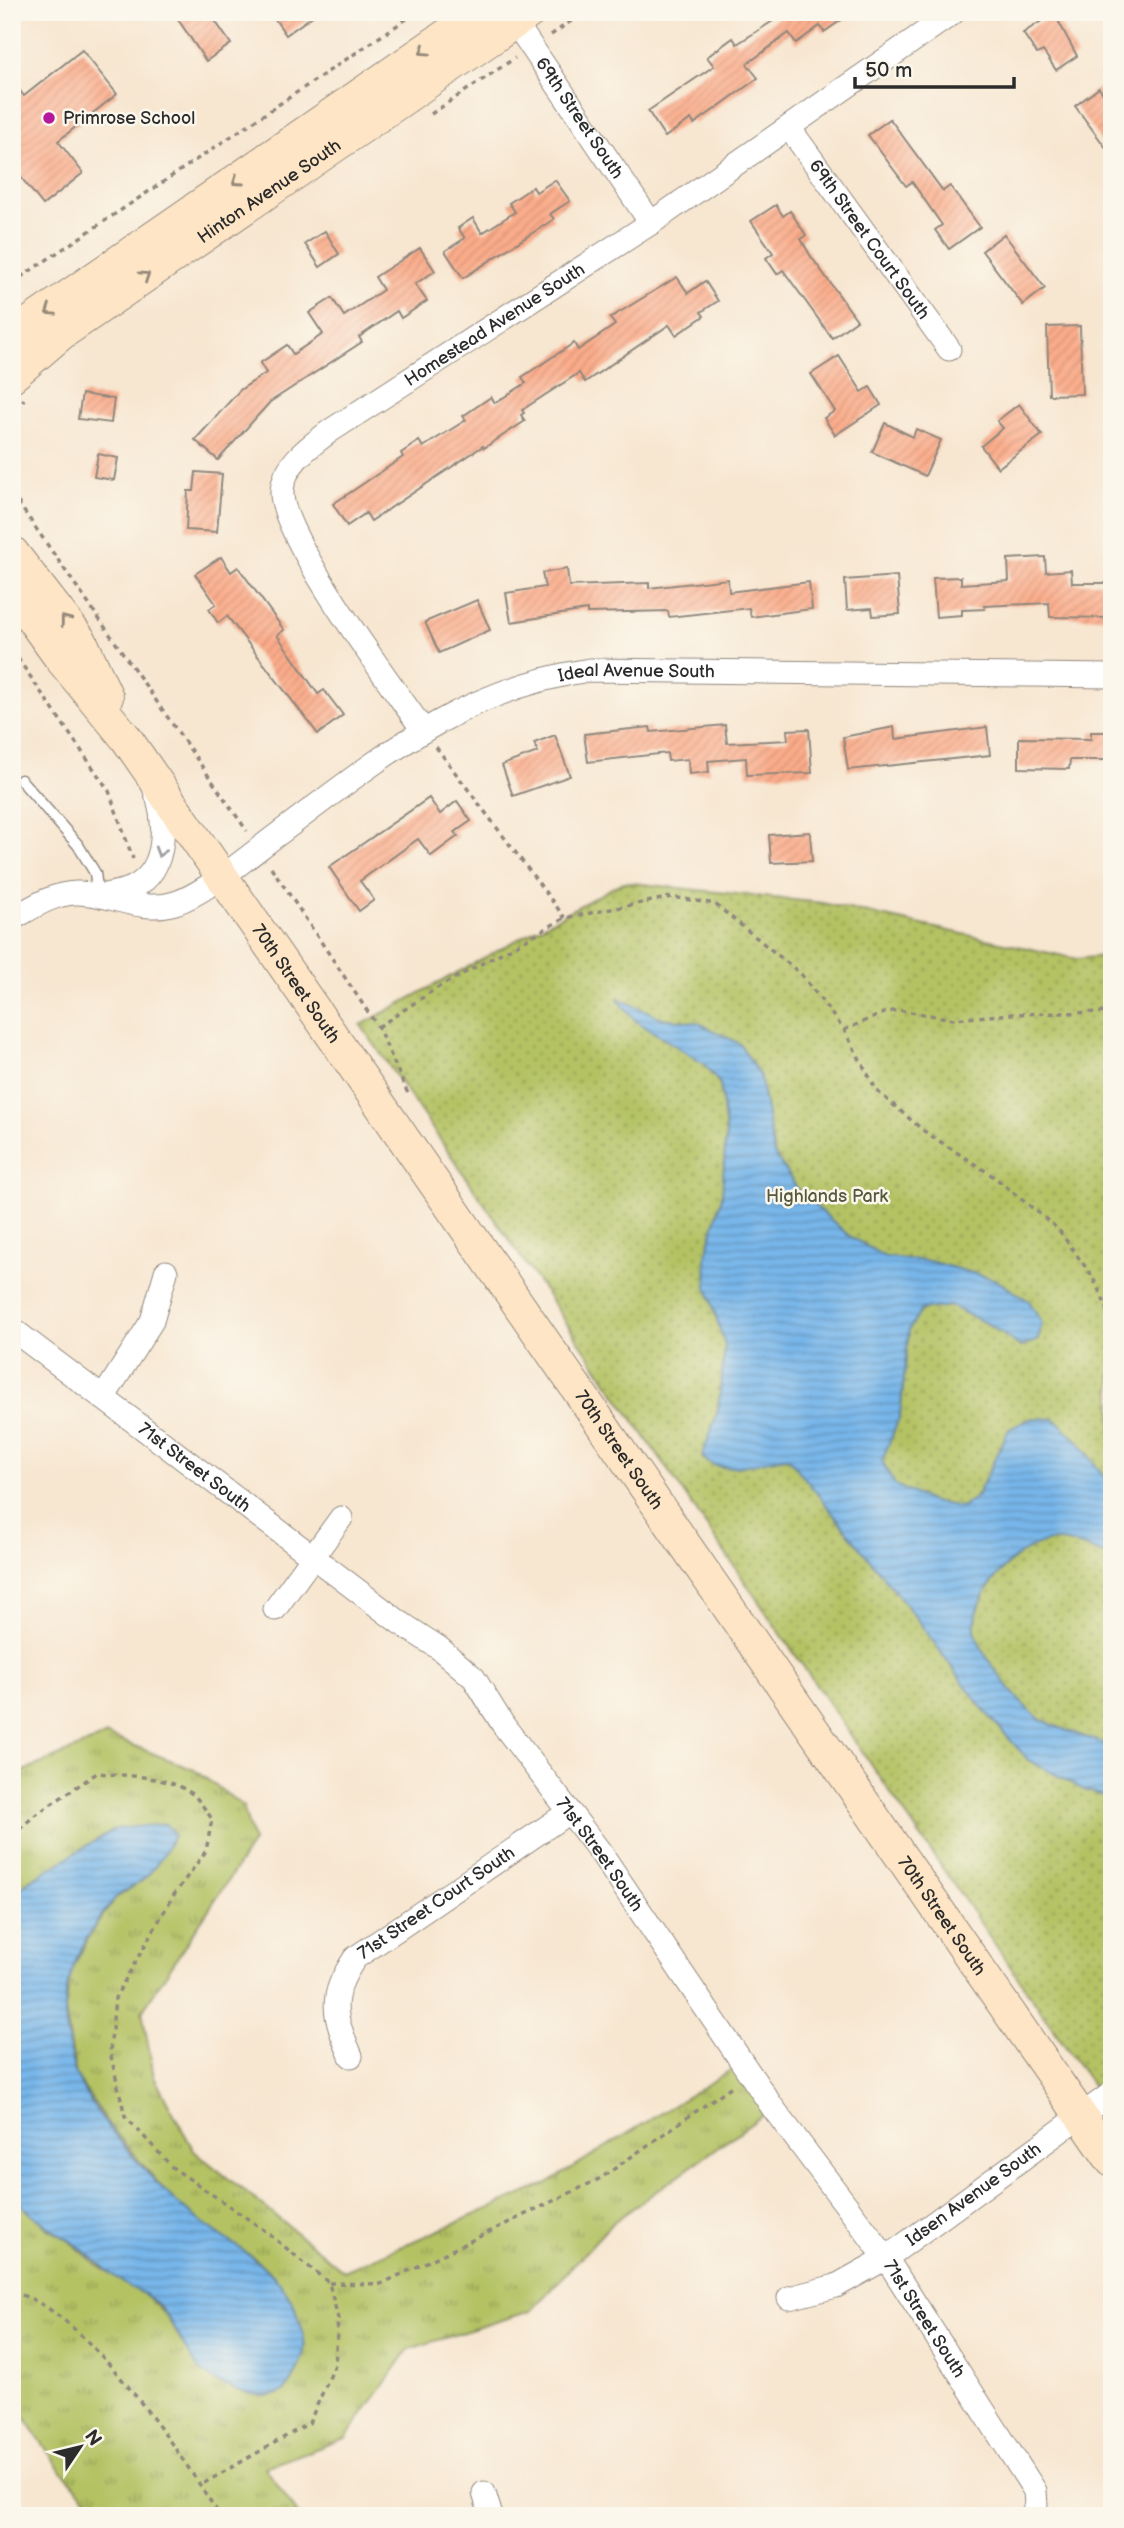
<svg xmlns="http://www.w3.org/2000/svg" width="1124" height="2528" viewBox="0 0 1124 2528" font-family="'Balsamiq Sans',sans-serif">
	<defs>
		<pattern id="grass-tufts" width="24" height="20" patternUnits="userSpaceOnUse" patternTransform="scale(1.75)"><rect width="24" height="20" fill="#b4c264"/><path d="M3 7l-1-3M5 7V3M7 7l1-3M15 17l-1-3M17 17v-4M19 17l1-3" fill="none" stroke="#939e53"/></pattern>
		<pattern id="park-dots" width="8" height="8" patternUnits="userSpaceOnUse" patternTransform="scale(1.75)"><rect width="8" height="8" fill="#b4c264"/><path d="M2 2h.1M6 6h.1" fill="none" stroke="#939e53" stroke-width="1.8" stroke-linecap="round"/></pattern>
		<pattern id="water-rules" width="6" height="5" patternUnits="userSpaceOnUse" patternTransform="scale(1.75)"><rect width="6" height="5" fill="#77b6ea"/><path d="M0 2.5h6" fill="none" stroke="#6294be"/></pattern>
		<pattern id="building-hatch" width="6" height="6" patternUnits="userSpaceOnUse" patternTransform="scale(1.75)"><rect width="6" height="6" fill="#fbac8a"/><path d="M-1 1l2-2M0 6l6-6M5 7l2-2" fill="none" stroke="#d79477"/></pattern>
	</defs>
	<rect width="100%" height="100%" fill="#fbf7ec"/>
	<filter id="ink" filterUnits="userSpaceOnUse"><feTurbulence type="fractalNoise" baseFrequency=".0143" numOctaves="2"/><feDisplacementMap in="SourceGraphic" scale="14" xChannelSelector="R" yChannelSelector="G"/><feConvolveMatrix kernelMatrix="1 2 1 2 8 2 1 2 1" color-interpolation-filters="sRGB"/></filter>
	<filter id="wash" filterUnits="userSpaceOnUse"><feTurbulence type="fractalNoise" baseFrequency=".00686" numOctaves="4" result="noise"/><feDisplacementMap in="SourceGraphic" scale="28" xChannelSelector="R" yChannelSelector="G"/><feGaussianBlur stdDeviation="1.57" result="paint"/><feColorMatrix in="noise" values="0 0 0 0 0 0 0 0 0 0 0 0 0 0 0 0 0 1.4 0 .05"/><feComposite in="paint" operator="in"/></filter>
	<g filter="url(#wash)">
		<rect width="100%" height="100%" fill="#f7e6d0"/>
		<polygon fill="url(#grass-tufts)" stroke="#707648" stroke-width="2" points="107,1735 194,1770 243,1806 253,1842 142,2011 154,2077 194,2151 344,2271 544,2185 742,2063 773,2108 612,2223 531,2311 409,2349 346,2438 265,2467 299,2516 103,2516 59,2468 12,2398 12,2195 48,2229 66,2238 96,2264 147,2296 166,2316 201,2371 260,2396 282,2392 274,2276 253,2257 203,2226 170,2197 109,2125 76,2076 65,2009 71,1971 92,1931 116,1898 143,1880 115,1829 29,1881 12,1896 12,1776"/>
		<polygon fill="url(#park-dots)" stroke="#707648" stroke-width="2" points="623,882 822,903 1077,959 1112,955 1112,2114 361,1025"/>
		<g fill="url(#water-rules)" stroke="#51708a" stroke-width="2">
			<path d="M 617,998 L 662,1018 L 699,1023 L 740,1044 L 760,1076 L 774,1154 L 799,1191 L 848,1235 L 885,1257 L 929,1261 L 994,1279 L 1029,1301 L 1042,1323 L 1038,1340 L 1021,1347 L 988,1324 L 950,1306 L 921,1310 L 909,1330 L 900,1416 L 882,1461 L 895,1485 L 932,1502 L 962,1507 L 977,1496 L 1009,1429 L 1032,1418 L 1055,1419 L 1079,1442 L 1112,1488 L 1112,1557 C 1096,1552 1077,1542 1060,1541 C 1023,1537 971,1593 975,1629 C 978,1652 1021,1708 1041,1719 C 1062,1731 1089,1738 1112,1746 L 1112,1799 L 1084,1790 L 1028,1760 L 982,1708 L 916,1618 L 788,1457 C 760,1458 725,1480 702,1457 L 718,1410 L 725,1346 L 707,1287 L 706,1255 L 722,1196 L 726,1131 L 720,1084 L 704,1064 L 636,1021 Z"/>
			<path d="M 166,1824 L 174,1835 C 166,1851 155,1871 140,1882 C 132,1888 121,1892 114,1900 C 90,1928 65,1971 65,2009 C 65,2024 71,2064 77,2077 C 92,2112 143,2170 172,2198 C 216,2241 289,2262 302,2329 C 304,2339 306,2346 303,2355 C 299,2367 293,2384 282,2392 C 265,2404 211,2384 199,2369 C 181,2346 172,2313 147,2296 C 141,2292 134,2290 128,2286 C 106,2273 88,2250 65,2238 C 45,2226 28,2213 12,2195 L 12,1896 L 29,1881 L 115,1829 Z"/>
		</g>
		<g id="blocks">
			<g fill="url(#building-hatch)">
				<polygon points="173,12 209,12 231,44 206,61"/>
				<polygon points="270,12 318,12 286,35"/>
				<polygon points="787,12 853,12 824,32 820,26 796,43 789,33 747,64 758,78 694,124 691,119 665,137 648,111 714,66 707,57 733,38 737,44"/>
				<polygon points="1054,13 1077,56 1056,70 1043,51 1037,54 1023,33"/>
				<polygon points="82,50 117,94 58,141 83,173 43,205 12,166 12,80 24,96"/>
				<polygon points="1099,88 1112,106 1112,156 1075,106"/>
				<polygon points="890,119 943,191 950,186 980,227 949,249 935,230 942,225 912,182 906,186 868,135"/>
				<polygon points="555,180 570,201 550,214 554,219 463,278 445,251 465,238 458,228 473,218 482,233 515,212 509,203 533,187 536,192"/>
				<polygon points="776,205 783,216 790,211 806,235 801,239 810,255 857,320 832,338 783,270 777,274 766,258 773,253 751,221"/>
				<polygon points="325,231 339,254 320,267 305,244"/>
				<polygon points="1004,234 1045,288 1023,305 982,251"/>
				<polygon points="420,248 435,271 415,284 427,301 401,318 397,311 359,337 362,342 270,402 218,460 195,440 240,390 266,373 260,363 287,345 293,354 323,334 309,313 332,298 344,316 383,290 375,277"/>
				<polygon points="677,277 688,293 705,281 718,301 701,312 704,316 676,335 669,325 585,382 579,373 522,410 524,413 521,415 525,421 484,448 483,446 371,521 366,513 347,526 333,504 403,457 401,453 419,441 423,447 466,420 463,416 491,397 495,403 526,383 522,377 574,343 578,350 615,325 610,318"/>
				<polygon points="1080,326 1082,394 1049,395 1047,327"/>
				<polygon points="839,356 862,392 870,387 881,405 835,435 824,418 835,411 811,374"/>
				<polygon points="82,394 114,399 111,423 78,419"/>
				<polygon points="1019,404 1042,435 998,468 981,446 1003,428 997,421"/>
				<polygon points="885,423 913,437 916,429 941,440 925,476 872,452"/>
				<polygon points="98,454 118,458 114,480 94,477"/>
				<polygon points="196,472 222,474 217,532 186,530 188,491 194,491"/>
				<polygon points="221,557 231,572 238,567 284,630 277,635 318,694 324,690 343,715 318,734 227,616 218,623 209,609 216,604 195,574"/>
				<polygon points="1045,557 1046,572 1071,570 1072,583 1112,583 1112,618 1050,617 1049,603 984,606 985,609 962,610 962,615 936,617 933,578 961,577 961,584 1009,581 1008,559"/>
				<polygon points="567,569 569,586 649,583 649,588 728,579 729,592 809,582 812,609 751,617 749,608 669,617 668,611 587,613 587,610 511,622 506,593 545,587 542,573"/>
				<polygon points="897,576 900,614 873,616 872,608 847,610 845,580"/>
				<polygon points="477,600 490,630 439,653 425,622"/>
				<polygon points="725,725 727,743 788,740 787,730 809,729 812,773 747,775 746,758 708,761 709,772 689,774 688,759 668,761 667,753 588,762 584,734 650,727 651,732"/>
				<polygon points="894,727 895,739 987,727 990,755 848,770 843,737"/>
				<polygon points="1091,732 1112,732 1112,760 1070,760 1069,769 1019,768 1019,738 1091,739"/>
				<polygon points="555,735 570,776 513,796 502,765 538,752 534,743"/>
				<polygon points="429,798 440,814 457,801 471,821 455,832 458,836 431,856 418,839 360,881 374,900 359,911 329,867"/>
				<polygon points="810,832 812,861 771,863 769,835"/>
			</g>
		</g>
	</g>
	<g filter="url(#ink)">
		<use href="#blocks" fill-opacity="0" stroke="#91887e" stroke-width="2"/>
		<g fill="none" stroke-linecap="round" stroke-linejoin="round">
			<defs>
				<polyline id="lane" points="21,780 78,845 95,873 98,897"/>
				<g id="street">
					<path id="s1" d="M 508,12 L 651,223"/>
					<path id="s2" d="M 790,129 L 949,349"/>
					<path id="s3" d="M 423,730 C 393,687 280,536 282,492 C 283,464 310,446 330,431 L 651,223 L 954,12"/>
					<path d="M 102,896 C 112,893 125,892 134,887 C 169,869 167,818 153,785"/>
					<path id="s4" d="M 12,919 C 33,907 52,894 76,893 C 110,892 139,914 175,903 C 206,893 251,854 277,835 C 379,759 459,690 589,670 L 1112,676"/>
					<path id="s5" d="M 12,1329 L 399,1622 L 439,1648 L 474,1678 L 504,1726 L 601,1853 L 773,2108 L 886,2258 L 1035,2491 L 1036,2505 L 1032,2516"/>
					<polyline points="103,1398 152,1321 166,1272"/>
					<polyline points="275,1609 341,1518"/>
					<path id="s6" d="M 351,2056 C 333,2014 328,1998 355,1958 L 569,1812"/>
					<path id="s7" d="M 789,2298 L 836,2286 L 886,2258 L 1112,2093"/>
					<polyline points="484,2493 491,2516"/>
				</g>
				<g id="secondary">
					<polyline points="12,335 480,12"/>
					<path id="s8" d="M 12,376 L 61,334 L 530,12"/>
					<polyline points="12,552 81,641 107,697"/>
					<path id="s9" d="M 12,591 L 60,658 L 126,738 L 1112,2161"/>
				</g>
			</defs>
			<use href="#lane" stroke="#91887e" stroke-width="13"/>
			<use href="#street" stroke="#91887e" stroke-width="25"/>
			<use href="#secondary" stroke="#91887e" stroke-width="34"/>
			<g stroke="#91887e" stroke-width="3.5" stroke-dasharray="5 5" stroke-linecap="butt">
				<polyline points="551,35 584,12"/>
				<polyline points="431,114 515,58"/>
				<polyline points="12,283 417,12"/>
				<polyline points="12,418 24,399"/>
				<polyline points="12,494 247,831"/>
				<polyline points="12,650 109,791 133,859"/>
				<polyline points="436,747 565,918"/>
				<polyline points="271,867 378,1027 409,1096"/>
				<polyline points="378,1027 437,988 565,918 672,897 715,904 801,974 844,1030 877,1091 924,1131 993,1176 1058,1229 1092,1276 1112,1318"/>
				<polyline points="844,1030 884,1013 898,1010 954,1019 1012,1014 1112,1012"/>
				<path d="M 12,1836 L 34,1816 L 97,1773 C 127,1776 165,1775 191,1793 C 199,1799 206,1811 212,1819 L 206,1851 L 173,1896 L 115,1998 L 110,2052 L 125,2116 L 172,2167 L 264,2230 L 329,2283 L 338,2318 L 335,2365 L 309,2423 L 201,2485"/>
				<polyline points="329,2283 381,2284 601,2178 732,2086"/>
				<path d="M 12,2293 C 80,2302 184,2459 220,2516"/>
			</g>
			<use href="#lane" stroke="#fff" stroke-width="10"/>
			<use href="#street" stroke="#fff" stroke-width="23"/>
			<use href="#secondary" stroke="#fde5c5" stroke-width="32"/>
		</g>
		<defs><path id="oneway-chevron" d="M-2-3.5L2.5 0L-2 3.5" fill="none" stroke-width="1.6" stroke-linecap="round" stroke-linejoin="round" transform="scale(1.75)"/></defs>
		<g stroke="#948878">
			<use href="#oneway-chevron" transform="translate(424 51) rotate(146)"/>
			<use href="#oneway-chevron" transform="translate(237 181) rotate(145)"/>
			<use href="#oneway-chevron" transform="translate(145 276) rotate(-34)"/>
			<use href="#oneway-chevron" transform="translate(50 311) rotate(146)"/>
			<use href="#oneway-chevron" transform="translate(65 620) rotate(-128)"/>
		</g>
		<use stroke="#a0a0a0" href="#oneway-chevron" transform="translate(160 852) rotate(107)"/>
	</g>
	<circle fill="#b5179e" stroke="#fbf7ec" stroke-width="2.5" cx="49" cy="118" r="7"/>
	<g text-anchor="middle" dominant-baseline="central" stroke-width="5" stroke-linejoin="round" paint-order="stroke">
		<g font-size="18" fill="#2b2b2b" stroke="#fbf7ec" text-anchor="start">
			<text x="63" y="118">Primrose School</text>
		</g>
		<g font-size="18" fill="#2b2b2b" stroke="#fbf7ec">
			<text stroke="none"><textPath href="#s1" startOffset="128">69th Street South</textPath></text>
			<text stroke="none"><textPath href="#s8" startOffset="317">Hinton Avenue South</textPath></text>
			<text stroke="none"><textPath href="#s2" startOffset="136">69th Street Court South</textPath></text>
			<text stroke="none"><textPath href="#s3" startOffset="555">Homestead Avenue South</textPath></text>
			<text stroke="none"><textPath href="#s4" startOffset="698">Ideal Avenue South</textPath></text>
			<text stroke="none"><textPath href="#s9" startOffset="485">70th Street South</textPath></text>
			<text stroke="none"><textPath href="#s9" startOffset="1052">70th Street South</textPath></text>
			<text stroke="none"><textPath href="#s5" startOffset="229">71st Street South</textPath></text>
			<text stroke="none"><textPath href="#s5" startOffset="796">71st Street South</textPath></text>
			<text stroke="none"><textPath href="#s6" startOffset="203">71st Street Court South</textPath></text>
			<text stroke="none"><textPath href="#s9" startOffset="1619">70th Street South</textPath></text>
			<text stroke="none"><textPath href="#s7" startOffset="214">Idsen Avenue South</textPath></text>
			<text stroke="none"><textPath href="#s5" startOffset="1363">71st Street South</textPath></text>
		</g>
		<g font-size="18" fill="#54583c" stroke="#fbf7ec">
			<text x="827" y="1196">Highlands Park</text>
		</g>
	</g>
	<rect width="1124" height="2528" fill="none" stroke="#fbf7ec" stroke-width="42"/>
	<g transform="translate(80 2447) rotate(55)" stroke="#fbf7ec" stroke-width="5" paint-order="stroke">
	<path d="M0-5L12 26L0 18L-12 26Z" fill="#2b2b2b"/>
	<text y="-10" font-size="19" font-weight="bold" text-anchor="middle" fill="#2b2b2b">N</text>
	</g>
	<path d="M855 77v10h159v-10" fill="none" stroke="#2b2b2b" stroke-width="3.5"/>
	<text x="865" y="77" font-size="21" fill="#2b2b2b" stroke="#fbf7ec" stroke-width="5" paint-order="stroke">50 m</text>
</svg>
